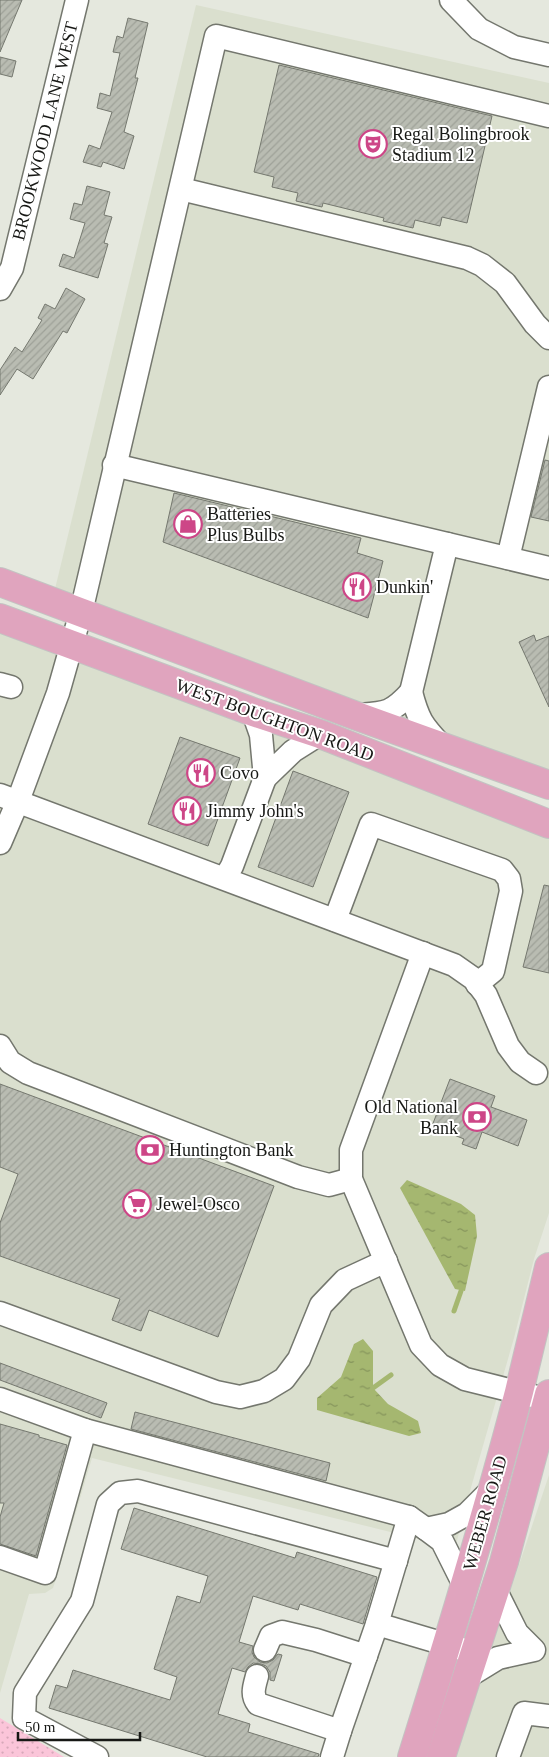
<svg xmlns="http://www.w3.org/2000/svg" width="549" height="1757" viewBox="0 0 549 1757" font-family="Georgia,serif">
	<defs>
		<pattern id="park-dots" width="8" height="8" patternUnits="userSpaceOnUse" patternTransform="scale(1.25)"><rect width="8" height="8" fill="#fbc5d9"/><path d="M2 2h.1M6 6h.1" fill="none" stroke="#d6a8b9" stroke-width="1.8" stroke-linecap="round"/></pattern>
		<pattern id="water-ripples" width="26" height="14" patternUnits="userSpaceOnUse" patternTransform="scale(1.25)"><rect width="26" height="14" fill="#a5b770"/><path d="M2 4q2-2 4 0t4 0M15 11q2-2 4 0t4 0" fill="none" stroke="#85945b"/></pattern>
		<pattern id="building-hatch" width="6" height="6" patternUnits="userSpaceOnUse" patternTransform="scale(1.25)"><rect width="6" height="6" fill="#b9bcb2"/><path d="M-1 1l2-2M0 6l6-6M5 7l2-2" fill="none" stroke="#9ea198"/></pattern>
	</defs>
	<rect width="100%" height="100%" fill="#e5e8de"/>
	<g fill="#dadfce">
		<polygon points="196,5 549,83 549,772 55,589"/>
		<polygon points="0,633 25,643 117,668 549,834 549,1213 534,1259 514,1338 472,1484 455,1548 92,1458 57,1576 53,1588 45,1593 29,1594 0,1693"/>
		<polygon points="549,1475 549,1757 455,1757"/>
	</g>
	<polygon fill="url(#park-dots)" points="0,1718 64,1757 0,1757"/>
	<g fill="url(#water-ripples)">
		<polygon points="407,1180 461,1204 475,1215 477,1236 465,1291 455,1289 400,1188"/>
		<polygon points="363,1339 373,1351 373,1388 388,1404 418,1421 421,1433 409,1436 317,1410 317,1398 341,1377 354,1344"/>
	</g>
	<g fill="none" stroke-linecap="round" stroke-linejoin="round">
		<g stroke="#a5b770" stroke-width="5">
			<polyline points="454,1311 461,1291"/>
			<polyline points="373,1388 391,1375"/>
		</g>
	</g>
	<g fill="url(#building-hatch)" stroke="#75786f">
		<polygon points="0,0 22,0 0,52"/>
		<polygon points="128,18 148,23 135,78 138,78 124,132 134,136 124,169 103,162 101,167 83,162 89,145 100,149 112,112 97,108 100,93 110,96 120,53 113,52 117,36 123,38"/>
		<polygon points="0,57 16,61 12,77 0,74"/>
		<polygon points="279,65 492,116 467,223 442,217 440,226 415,220 413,228 383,221 384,218 323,203 322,207 296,201 298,193 272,187 274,177 254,172"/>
		<polygon points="87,186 110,192 104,215 112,217 104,243 108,244 98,278 59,266 63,254 74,258 85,223 70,219 74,203 82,205"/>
		<polygon points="66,288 85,299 67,333 63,331 33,379 17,369 0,395 0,370 15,347 22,352 42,320 38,318 45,304 55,309"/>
		<polygon points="545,460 549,461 549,521 531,517"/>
		<polygon points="174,493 361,538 357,553 383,561 368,618 163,542"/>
		<polygon points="534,635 536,641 549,636 549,707 519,642"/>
		<polygon points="180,737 240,758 208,846 148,824"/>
		<polygon points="293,771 349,792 313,887 258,867"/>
		<polygon points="544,885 549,886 549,973 523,967"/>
		<polygon points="450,1079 495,1096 491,1107 527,1120 518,1146 482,1132 476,1149 462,1144 464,1139 432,1126"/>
		<polygon points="0,1084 274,1186 218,1337 149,1310 141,1331 112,1320 120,1299 0,1256 0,1223 18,1174 0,1167"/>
		<polygon points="0,1363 107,1403 101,1418 0,1380"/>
		<polygon points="135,1412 330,1463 326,1481 131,1429"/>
		<polygon points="0,1424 39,1435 39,1437 67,1445 36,1556 0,1544 0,1517 4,1503 0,1503"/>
		<polygon points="134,1508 295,1558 297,1552 377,1577 363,1624 300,1604 298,1610 253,1596 239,1642 253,1646 252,1652 254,1657 260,1662 267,1663 273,1660 278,1654 282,1655 274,1681 270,1680 270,1672 266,1666 261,1664 253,1663 248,1667 245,1672 232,1668 218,1714 250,1724 248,1732 319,1754 318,1757 207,1757 49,1708 56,1685 67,1688 73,1670 170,1700 177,1677 154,1669 177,1596 200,1603 208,1576 121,1549"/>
	</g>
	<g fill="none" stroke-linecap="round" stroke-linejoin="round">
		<defs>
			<g id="minor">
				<polyline points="451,0 479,29 514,47 549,55"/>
				<polyline points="181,189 467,258 482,265 505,283 535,324 549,338"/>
				<polyline points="0,289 12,268 77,0"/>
				<polyline points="114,465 549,568"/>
				<polyline points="508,558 549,387"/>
				<polyline points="0,684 11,687"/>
				<polyline points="411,692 447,544"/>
				<polyline points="253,712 261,735 265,778 293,751 320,734"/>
				<path d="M 357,715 C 385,713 391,714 411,692 C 418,719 422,725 441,745"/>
				<polyline points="0,795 454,965 474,979 486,995 508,1046 520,1062 536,1073"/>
				<polyline points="0,843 18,801 58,693 81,612 216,36 549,116"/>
				<polyline points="225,878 232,866 265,778"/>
				<polyline points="335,920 371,824 502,870 509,879 511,891 493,971 477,984"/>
				<polyline points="423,953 351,1150 351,1179 421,1345 440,1365 465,1379 549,1400"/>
				<polyline points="0,1046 10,1062 28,1073 298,1177 329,1185 351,1179"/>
				<polyline points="0,1313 216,1392 240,1397 264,1391 284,1379 299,1359 321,1305 345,1280 386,1261"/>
				<polyline points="0,1399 85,1430 409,1517 426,1529"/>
				<polyline points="0,1557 45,1573 85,1430"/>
				<polyline points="465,1587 442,1541 426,1529 449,1524 467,1514 492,1489"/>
				<polyline points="377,1624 475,1653"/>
				<polyline points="265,1650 271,1636 282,1632 316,1640 366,1656"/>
				<path d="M 257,1676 C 254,1687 251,1695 258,1704 L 340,1731 L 332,1757"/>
				<polyline points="467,1677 498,1658 534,1650 517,1633 495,1589"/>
				<polyline points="340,1731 377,1624 409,1517"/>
				<polyline points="97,1757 24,1718 25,1693 82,1601 108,1504 120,1493 138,1491 396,1561"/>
				<polyline points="508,1757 524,1713 549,1716"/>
			</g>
			<g id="major">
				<polyline points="0,582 354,715 549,785"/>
				<polyline points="0,618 253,712 320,734 549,824"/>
				<path d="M 412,1757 C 450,1636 487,1515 519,1392 C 529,1350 539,1308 549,1267"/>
				<polyline points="441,1757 504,1562 549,1394"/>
			</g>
		</defs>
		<use href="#minor" stroke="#74776e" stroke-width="25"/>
		<use href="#major" stroke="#c3c3c2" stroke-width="30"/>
		<use href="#minor" stroke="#fff" stroke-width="22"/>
		<use href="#major" stroke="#e0a4be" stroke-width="28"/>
	</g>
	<defs>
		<symbol id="theatre-ring" viewBox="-11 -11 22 22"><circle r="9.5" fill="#fff" stroke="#cd4687" stroke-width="1.5"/><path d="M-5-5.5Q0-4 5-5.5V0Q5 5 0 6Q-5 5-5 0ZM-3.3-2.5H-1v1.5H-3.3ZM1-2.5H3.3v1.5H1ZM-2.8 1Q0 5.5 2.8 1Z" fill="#cd4687"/></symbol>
		<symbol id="shop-ring" viewBox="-11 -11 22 22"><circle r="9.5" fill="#fff" stroke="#cd4687" stroke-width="1.5"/><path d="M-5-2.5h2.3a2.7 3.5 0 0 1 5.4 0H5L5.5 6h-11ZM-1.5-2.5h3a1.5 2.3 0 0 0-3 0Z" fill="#cd4687"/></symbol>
		<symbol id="restaurant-ring" viewBox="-11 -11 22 22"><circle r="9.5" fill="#fff" stroke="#cd4687" stroke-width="1.5"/><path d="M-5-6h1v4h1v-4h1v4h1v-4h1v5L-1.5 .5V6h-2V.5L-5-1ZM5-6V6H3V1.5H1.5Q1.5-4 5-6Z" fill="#cd4687"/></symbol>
		<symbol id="bank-ring" viewBox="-11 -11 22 22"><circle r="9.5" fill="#fff" stroke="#cd4687" stroke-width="1.5"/><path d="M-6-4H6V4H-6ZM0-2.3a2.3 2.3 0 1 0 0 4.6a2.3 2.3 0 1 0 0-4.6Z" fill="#cd4687"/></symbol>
		<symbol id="supermarket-ring" viewBox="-11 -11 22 22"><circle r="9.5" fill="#fff" stroke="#cd4687" stroke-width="1.5"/><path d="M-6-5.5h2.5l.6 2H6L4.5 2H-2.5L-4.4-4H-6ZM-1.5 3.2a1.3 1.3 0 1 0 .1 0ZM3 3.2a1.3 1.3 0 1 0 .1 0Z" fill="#cd4687"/></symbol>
	</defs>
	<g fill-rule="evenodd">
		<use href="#theatre-ring" x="357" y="128" width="32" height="32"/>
		<use href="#shop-ring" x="172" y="508" width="32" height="32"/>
		<use href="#restaurant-ring" x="341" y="571" width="32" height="32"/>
		<use href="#restaurant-ring" x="185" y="757" width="32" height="32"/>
		<use href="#restaurant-ring" x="171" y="795" width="32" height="32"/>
		<use href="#bank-ring" x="461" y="1101" width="32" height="32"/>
		<use href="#bank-ring" x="134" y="1134" width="32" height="32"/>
		<use href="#supermarket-ring" x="121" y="1188" width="32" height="32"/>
	</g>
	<g text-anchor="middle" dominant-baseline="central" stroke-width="4" stroke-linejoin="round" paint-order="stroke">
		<g font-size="18" fill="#171815" stroke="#fff">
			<text transform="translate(45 131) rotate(-76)">BROOKWOOD LANE WEST</text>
			<text transform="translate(275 720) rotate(20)">WEST BOUGHTON ROAD</text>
			<text transform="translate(485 1513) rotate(-74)">WEBER ROAD</text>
		</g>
		<g font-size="18" fill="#171815" stroke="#fff" text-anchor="start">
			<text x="392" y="134">Regal Bolingbrook<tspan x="392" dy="21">Stadium 12</tspan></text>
			<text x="207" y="514">Batteries<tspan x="207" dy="21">Plus Bulbs</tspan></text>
			<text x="376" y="587">Dunkin'</text>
			<text x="220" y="773">Covo</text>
			<text x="206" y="811">Jimmy John's</text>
			<text x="458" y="1107" text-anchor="end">Old National<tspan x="458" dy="21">Bank</tspan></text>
			<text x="169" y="1150">Huntington Bank</text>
			<text x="156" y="1204">Jewel-Osco</text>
		</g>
	</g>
	<path d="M18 1732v8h122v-8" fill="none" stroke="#171815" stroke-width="2.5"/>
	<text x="25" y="1732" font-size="15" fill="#171815" stroke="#ffffff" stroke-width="4" paint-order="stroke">50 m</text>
</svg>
